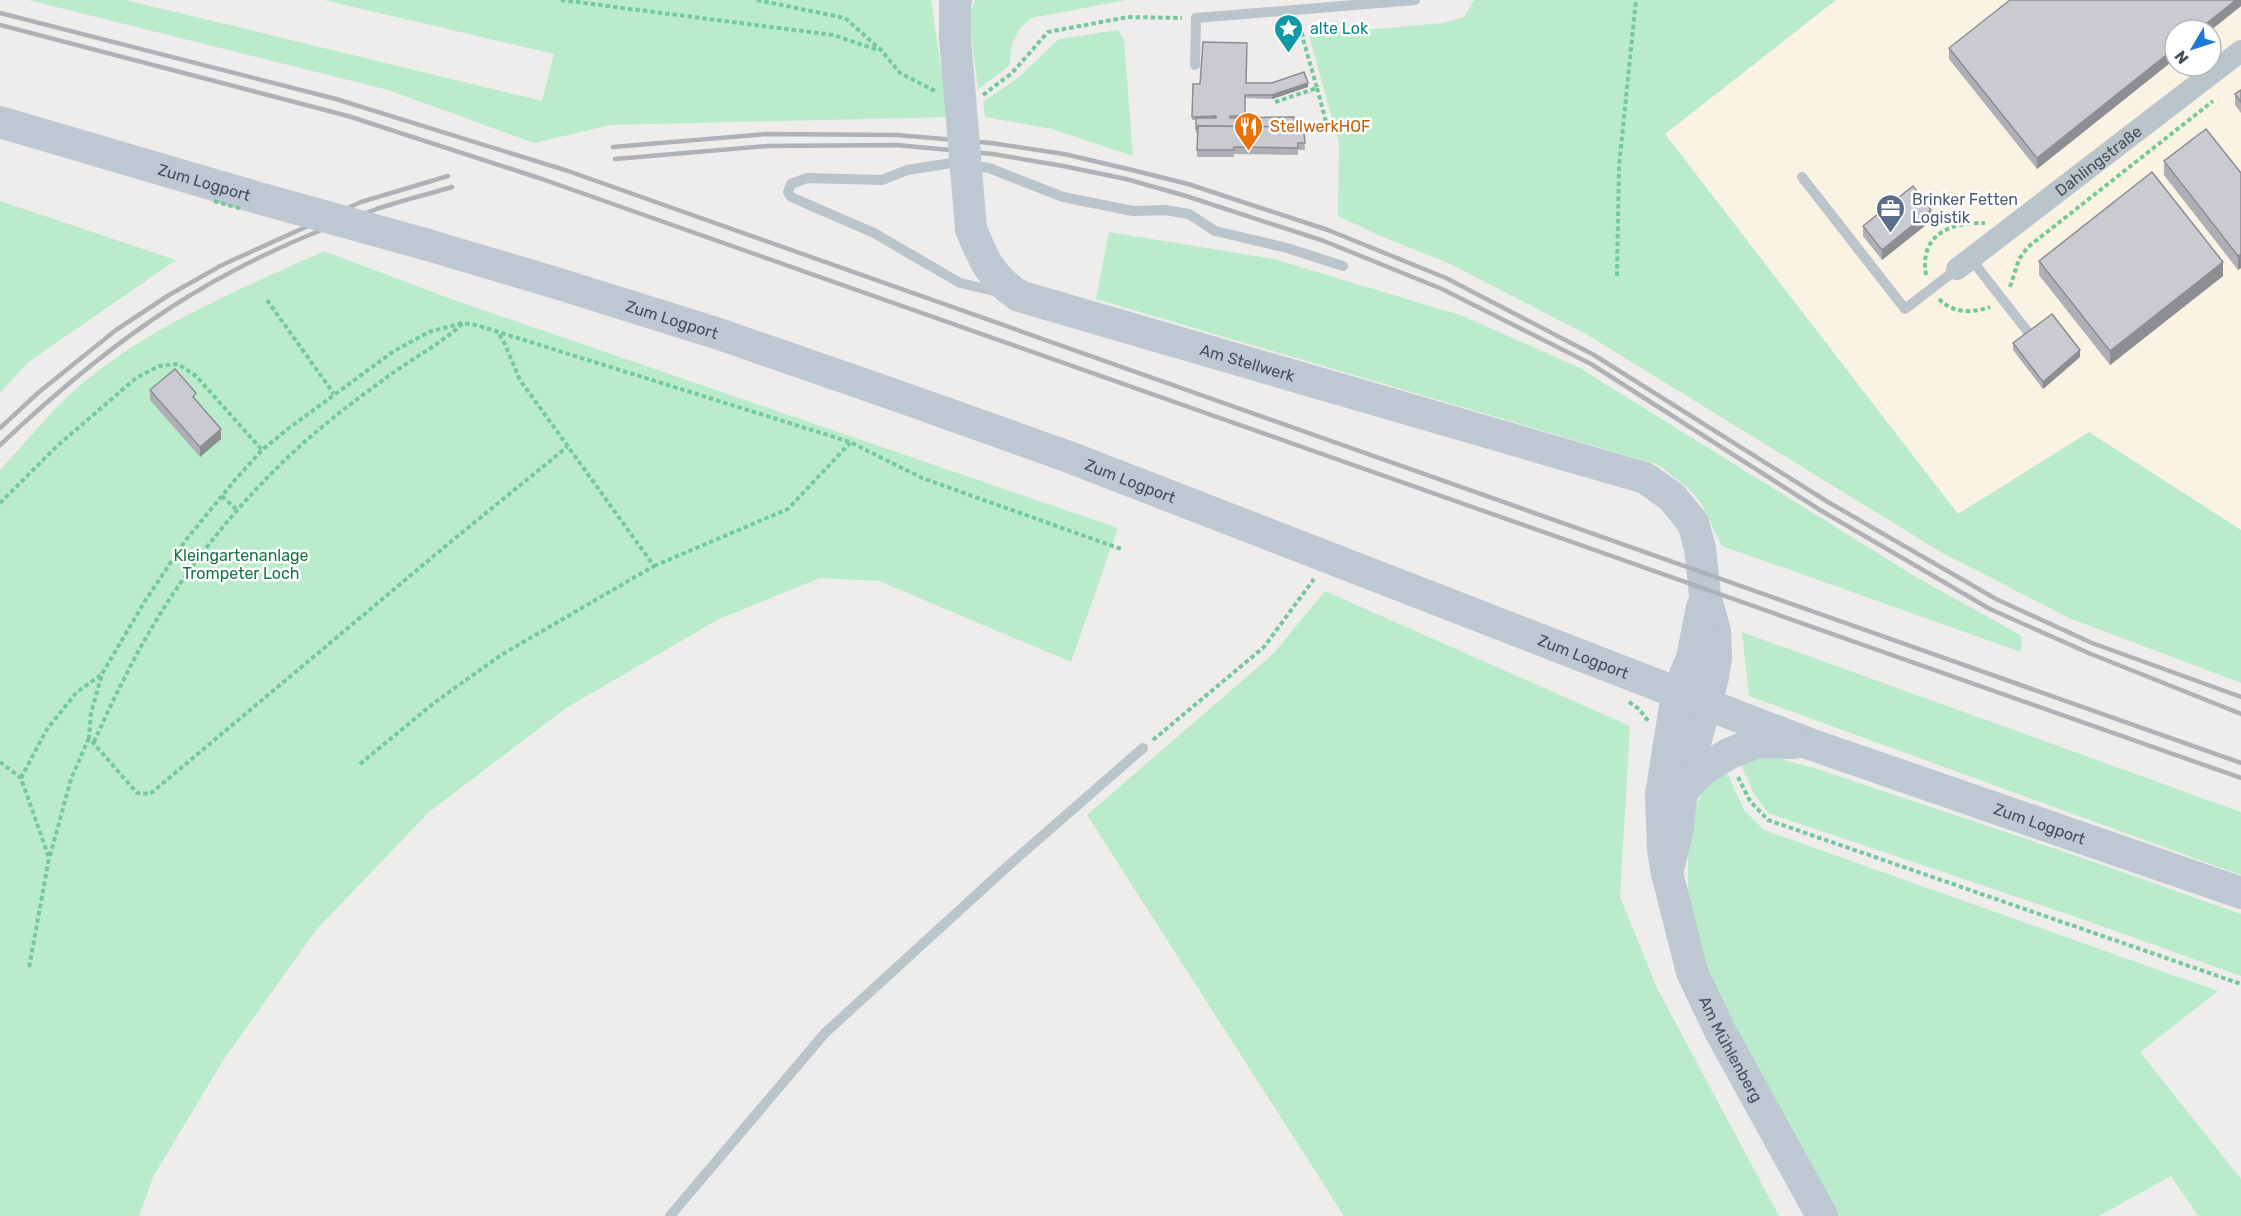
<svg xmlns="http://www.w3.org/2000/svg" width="2241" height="1216" viewBox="0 0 2241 1216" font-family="Rubik,sans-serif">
	<rect width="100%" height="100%" fill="#efecec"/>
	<path fill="#faf3e4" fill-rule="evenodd" d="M 1836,0 L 2241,0 L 2241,530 L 2089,432 L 1958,514 L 1665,133 ZM 2175,30 L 2211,30 L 2211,66 L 2175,66 Z"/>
	<g fill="#baeccb">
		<polygon points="28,0 126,0 542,101 554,54 324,0 931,0 948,117 611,125 534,143 388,90"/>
		<polygon points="975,0 1127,0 1031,18 1019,30 1012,44 1009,66 978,89 969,15"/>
		<polygon points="1474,0 1836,0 1665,134 1958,514 2089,432 2241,530 2241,683 2069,618 1939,551 1586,334 1448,263 1376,234 1338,216 1339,144 1309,35 1443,23 1464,17"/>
		<polygon points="1118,30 1124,40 1133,156 1052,129 985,117 983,102 1018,78 1059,39"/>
		<polygon points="0,201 176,260 27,363 0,393"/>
		<polygon points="1109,232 1274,259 1463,316 1578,367 1916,577 2022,636 2021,652 1722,546 1701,503 1689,489 1659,465 1096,299"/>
		<path d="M 324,251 L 451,299 L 1118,528 L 1071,662 L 879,581 L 820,578 L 719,619 L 566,708 L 429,812 L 316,930 L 224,1059 L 153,1177 L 139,1216 L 0,1216 L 0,470 C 25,443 48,414 75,390 C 144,328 241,289 324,251 Z"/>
		<polygon points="1325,591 1630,726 1620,897 1658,990 1779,1216 1344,1216 1087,815 1274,653"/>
		<polygon points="1742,632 2241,812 2241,875 1749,696"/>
		<polygon points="1762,754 1814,768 2071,854 2241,914 2241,976 2079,918 1768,813 1754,794 1739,760"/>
		<polygon points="1725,768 1744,810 1764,830 2218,991 2140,1052 2241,1179 2241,1216 2198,1216 2171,1176 2099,1216 1833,1216 1715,994 1698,944 1688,892 1688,847 1694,811 1705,786"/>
	</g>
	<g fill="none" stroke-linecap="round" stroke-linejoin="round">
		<g stroke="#74c89a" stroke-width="4" stroke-dasharray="4.5 3" stroke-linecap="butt">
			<polyline points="561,0 833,35 878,50"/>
			<polyline points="757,0 845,18 882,51 900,73 937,92"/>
			<polyline points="983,95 1012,73 1048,32 1128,17 1182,18"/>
			<polyline points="1275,102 1317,88 1303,39 1300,21"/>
			<polyline points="1306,129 1328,129 1317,88"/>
			<path d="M 1926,275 C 1919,234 1951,222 1985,223"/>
			<polyline points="1617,276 1619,166 1636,0"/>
			<polyline points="2010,287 2019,259 2028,247 2213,101"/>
			<path d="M 1939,299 C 1954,314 1972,313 1990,307"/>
			<polyline points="267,300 334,394"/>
			<polyline points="462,323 429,332 394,351 289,428 262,450 235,480 185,541 145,601 102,674 91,713 89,738 137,793 150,794 448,544 567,447"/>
			<polyline points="222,496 237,510"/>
			<polyline points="0,503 56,447 136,378 159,366 178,364 196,376 262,450"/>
			<polyline points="654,566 788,509 850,443"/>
			<polyline points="1629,702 1639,709 1649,722"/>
			<polyline points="1153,740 1264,647 1314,579"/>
			<path d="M 94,742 C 104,720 114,698 125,677 C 168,590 229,511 300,446 C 331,418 366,392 400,368 C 422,353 444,341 463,323 L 476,325 L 850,442 L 922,478 L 1121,549"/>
			<polyline points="0,762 21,778 49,858 29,968"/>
			<polyline points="360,764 434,703 501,655 654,566 520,380 503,340 497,332"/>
			<polyline points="1738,777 1750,801 1768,820 2241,984"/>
			<polyline points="21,778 47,729 77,692 101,675"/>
			<polyline points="50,856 71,779 89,738"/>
		</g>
		<g stroke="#bac4cb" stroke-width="10">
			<polyline points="1195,65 1196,18 1415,0"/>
			<polyline points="1802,177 1905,309 1957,269"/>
			<polyline points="1971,259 2028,332"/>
			<polyline points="999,292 960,283 874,233 791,197 788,192 791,184 807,178 882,180 907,170 952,163 989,168 1063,197 1133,211 1165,210 1189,214 1215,231 1287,248 1343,266"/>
			<polyline points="670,1216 825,1033 1009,865 1143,748"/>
		</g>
		<path stroke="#bac4cb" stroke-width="22" id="s1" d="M 1957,269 L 2241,51"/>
		<g stroke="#bdc8d2" stroke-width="32">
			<polyline points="955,37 955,3 956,0"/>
			<path id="s2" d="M 0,122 L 262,199"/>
			<path id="s3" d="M 971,229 C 984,261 990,276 1019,296 L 1645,478 L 1672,497 L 1693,523 L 1700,548 L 1705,595 L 1715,631 L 1716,657 L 1713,677 L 1682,791 L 1677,833 L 1667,873"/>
			<path id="s4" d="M 428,245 L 556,283 L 719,334 L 895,395 L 1069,457 L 1807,743 L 2241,893"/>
			<path id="s5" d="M 1702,607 L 1692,658 L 1677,694 L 1661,795 L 1663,850 L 1667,873 L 1692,972 L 1720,1031 L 1822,1216"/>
			<polyline points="1682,791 1701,771 1728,754 1758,742 1794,743"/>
		</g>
		<g stroke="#aeb2b6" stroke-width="4.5">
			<polyline points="0,13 336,99 568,171 2241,763"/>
			<polyline points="0,25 348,116 542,179 2241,778"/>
			<polyline points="613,147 766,134 897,135 991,143 1064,154 1128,169 1188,184 1328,230 1446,278 1594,355 1828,502 1996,599 2092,643 2241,697"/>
			<polyline points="615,159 767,146 896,145 993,154 1063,166 1126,179 1186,196 1324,241 1442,289 1591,364 1820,510 1990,609 2091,654 2241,714"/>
			<polyline points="0,428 39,392 116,330 169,295 222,265 361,202 448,176"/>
			<path d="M 0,445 C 54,394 111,346 173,306 C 233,267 306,234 374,210 C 399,201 426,195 452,187"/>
		</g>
		<polyline stroke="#74c89a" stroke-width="4" stroke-dasharray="4.5 3" stroke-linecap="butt" points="214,201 242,209"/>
		<g stroke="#bdc8d2" stroke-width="32">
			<polyline points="955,37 971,229"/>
			<polyline points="262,199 428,245"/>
		</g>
	</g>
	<g fill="#adafb4">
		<polygon points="2241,0 2241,6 2211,30 2175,30 2175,59 2037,169 1949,59 1949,48"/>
		<polygon points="1246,83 1308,87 1272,99 1245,98 1245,118 1294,127 1299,132 1304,132 1305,150 1298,150 1298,155 1234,154 1234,157 1197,157 1197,133 1196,133 1196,120 1192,120 1193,84"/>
		<polygon points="2241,90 2241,113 2235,105 2235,94"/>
		<polygon points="2164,161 2241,173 2241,268 2238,270 2164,175"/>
		<polygon points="1931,221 1882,260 1863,236 1863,226"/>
		<polygon points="2039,261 2223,276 2110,365 2039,275"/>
		<polygon points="2013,343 2080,357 2043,389 2013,350"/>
		<polygon points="150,390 196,401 221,439 200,457 150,400"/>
	</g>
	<g fill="#8d8e92">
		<polygon points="2236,0 2241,0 2241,6 2211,30 2198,30"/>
		<polygon points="2175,48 2175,59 2037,169 2037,158"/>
		<polygon points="1308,83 1308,87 1272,99 1272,95"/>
		<polygon points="1931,210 1931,221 1882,260 1882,250"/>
		<polygon points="2241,254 2241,268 2238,270 2238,256"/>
		<polygon points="2223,262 2223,276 2110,365 2110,351"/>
		<polygon points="2080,350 2080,357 2043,389 2043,382"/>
		<polygon points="221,429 221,439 200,457 200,447"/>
	</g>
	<g fill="#c9cbd1" stroke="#8d8e92" stroke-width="1.5">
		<polygon points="2010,0 2236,0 2198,30 2175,30 2175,48 2037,158 1949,48"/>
		<polygon points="1203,42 1247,43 1246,83 1272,83 1304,72 1308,83 1272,95 1245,95 1245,116 1230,116 1230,118 1294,117 1294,127 1198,126 1197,129 1196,129 1196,118 1216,118 1216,116 1192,117 1193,84 1200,84"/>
		<polygon points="2241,90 2241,102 2235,94"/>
		<polygon points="1198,126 1298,127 1299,132 1304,132 1305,143 1298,143 1298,148 1234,147 1234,150 1197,150"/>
		<polygon points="2206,129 2241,173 2241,254 2238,256 2164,161"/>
		<polygon points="2152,172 2223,262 2110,351 2039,261"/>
		<polygon points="1913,186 1931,210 1882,250 1863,226"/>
		<polygon points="2052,314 2080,350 2043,382 2013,343"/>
		<polygon points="175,369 196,393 193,397 221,429 200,447 150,390"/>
	</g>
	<defs>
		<symbol id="sight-pin" viewBox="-11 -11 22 30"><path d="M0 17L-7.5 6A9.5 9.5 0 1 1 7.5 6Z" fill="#0f9aa8" stroke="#fff"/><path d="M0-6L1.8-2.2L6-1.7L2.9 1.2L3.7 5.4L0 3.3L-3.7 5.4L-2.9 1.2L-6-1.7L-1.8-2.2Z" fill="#fff"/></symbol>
		<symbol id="restaurant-pin" viewBox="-11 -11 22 30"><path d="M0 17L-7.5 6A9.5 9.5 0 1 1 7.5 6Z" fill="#e8710a" stroke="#fff"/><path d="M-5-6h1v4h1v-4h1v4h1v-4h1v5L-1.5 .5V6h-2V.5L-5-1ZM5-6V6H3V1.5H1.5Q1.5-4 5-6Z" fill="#fff"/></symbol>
		<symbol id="office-pin" viewBox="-11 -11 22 30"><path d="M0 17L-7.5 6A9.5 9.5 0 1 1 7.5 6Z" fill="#5c6f8a" stroke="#fff"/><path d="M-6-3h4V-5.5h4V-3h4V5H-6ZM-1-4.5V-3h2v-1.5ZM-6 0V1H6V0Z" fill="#fff"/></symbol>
	</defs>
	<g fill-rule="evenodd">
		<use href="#sight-pin" x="1272" y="12" width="33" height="45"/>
		<use href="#restaurant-pin" x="1232" y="110" width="33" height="45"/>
		<use href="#office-pin" x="1874" y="192" width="33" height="45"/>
	</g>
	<g text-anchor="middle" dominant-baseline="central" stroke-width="5" stroke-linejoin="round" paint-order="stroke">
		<g font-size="16" fill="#0d838f" stroke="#fff" text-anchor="start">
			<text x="1310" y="28">alte Lok</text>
		</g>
		<g font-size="16" fill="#c56008" stroke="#fff" text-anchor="start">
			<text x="1270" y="126">StellwerkHOF</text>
		</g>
		<g font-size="16" fill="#455058" stroke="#fff">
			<text stroke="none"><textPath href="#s1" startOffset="178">Dahlingstraße</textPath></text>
			<text stroke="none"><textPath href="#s2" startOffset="213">Zum Logport</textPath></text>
			<text stroke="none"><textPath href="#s4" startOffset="255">Zum Logport</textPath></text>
			<text stroke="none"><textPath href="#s3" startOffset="322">Am Stellwerk</textPath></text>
			<text stroke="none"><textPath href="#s4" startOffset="741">Zum Logport</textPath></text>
			<text stroke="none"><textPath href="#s4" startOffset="1227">Zum Logport</textPath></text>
			<text stroke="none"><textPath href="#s4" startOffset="1713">Zum Logport</textPath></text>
			<text stroke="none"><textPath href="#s5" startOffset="460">Am Mühlenberg</textPath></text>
		</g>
		<g font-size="16" fill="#4e5e75" stroke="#fff" text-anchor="start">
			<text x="1912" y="199">Brinker Fetten<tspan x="1912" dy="18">Logistik</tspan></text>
		</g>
		<g font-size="16" fill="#197643" stroke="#fff">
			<text x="241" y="555">Kleingartenanlage<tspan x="241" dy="18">Trompeter Loch</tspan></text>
		</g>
	</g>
	<g transform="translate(2193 48) rotate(231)"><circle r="28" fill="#ffffff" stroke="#b5b9bc" stroke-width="1.5"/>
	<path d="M0-4.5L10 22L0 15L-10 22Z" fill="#1f78d5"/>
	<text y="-9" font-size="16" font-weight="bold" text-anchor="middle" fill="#455058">N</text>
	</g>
</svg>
